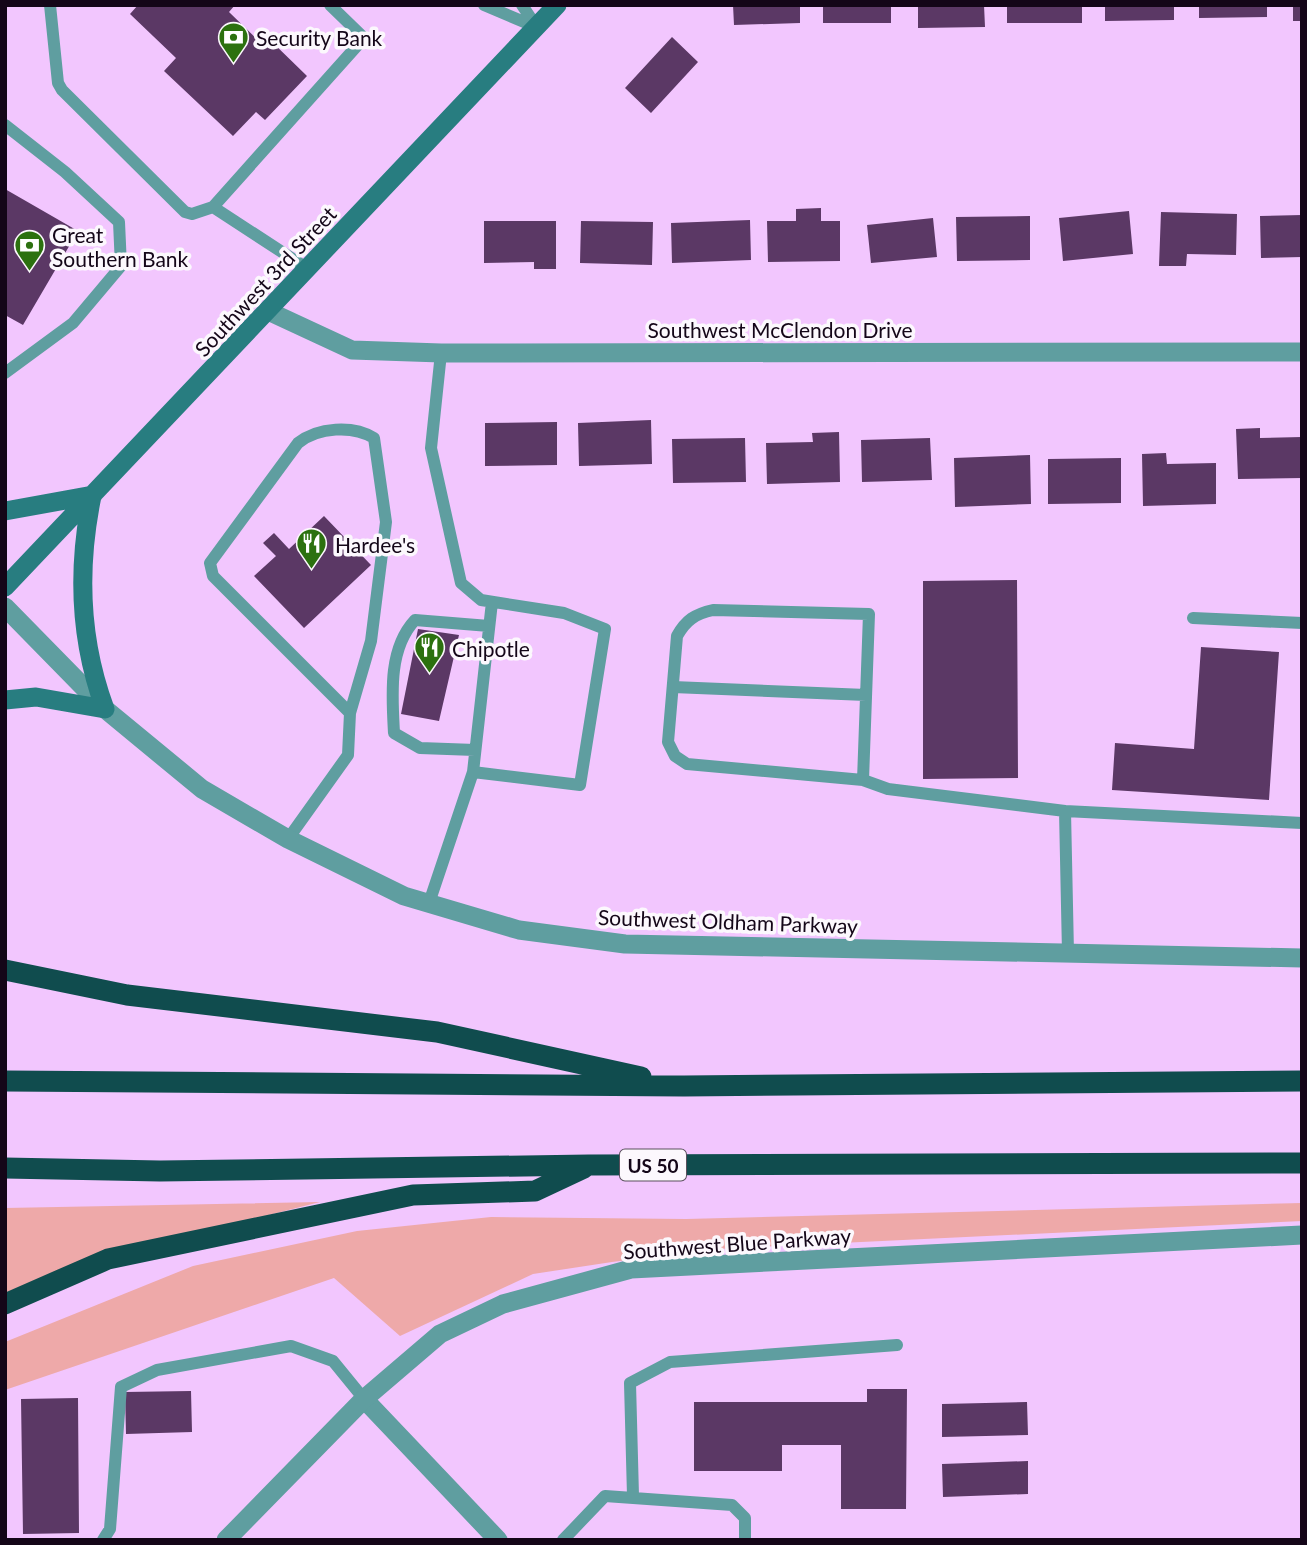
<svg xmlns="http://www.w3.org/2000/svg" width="1307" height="1545" viewBox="0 0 1307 1545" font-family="Lato,sans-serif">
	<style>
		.green { fill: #eea9a9 }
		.building { fill: #5b3865 }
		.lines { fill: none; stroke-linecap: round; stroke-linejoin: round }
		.service { stroke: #5f9ea0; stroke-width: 12 }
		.minor { stroke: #5f9ea0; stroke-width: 19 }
		.tertiary { stroke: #5f9ea0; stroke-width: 19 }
		.secondary { stroke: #287d80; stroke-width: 19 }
		.motorway { stroke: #104c4e; stroke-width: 21 }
		.labels { text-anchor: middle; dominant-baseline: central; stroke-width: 7; stroke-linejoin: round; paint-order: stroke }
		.shield { fill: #fcf8fd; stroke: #5a4f5d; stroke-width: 2 }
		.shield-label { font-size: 19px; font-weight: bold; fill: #140618 }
		.poi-label { font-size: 21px; fill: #140618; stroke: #fcf8fd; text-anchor: start }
		.street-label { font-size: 21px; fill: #140618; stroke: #fcf8fd }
	</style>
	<rect width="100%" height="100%" fill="#f2c6fe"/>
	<!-- green -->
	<path class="green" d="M 320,1202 L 178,1238 L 5,1310 L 5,1208 Z
		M 1302,1203 L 1302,1221 L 717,1249 L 612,1262 L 533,1274 L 400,1336 L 334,1278 L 5,1390 L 5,1342 L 193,1266 L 357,1231 L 491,1217 L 686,1219 Z"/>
	<!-- building -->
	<path class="building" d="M 138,5 L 235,5 L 229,12 L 262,44 L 268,38 L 307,76 L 265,120 L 256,112 L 233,136 L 164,71 L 176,58 L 130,14 Z
		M 733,5 L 800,5 L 800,23 L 734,25 Z
		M 823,5 L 891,5 L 891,23 L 823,23 Z
		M 918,5 L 984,5 L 985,27 L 918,28 Z
		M 1007,5 L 1082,5 L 1082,23 L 1007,23 Z
		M 1105,5 L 1174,5 L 1174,20 L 1105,21 Z
		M 1199,5 L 1267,5 L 1267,17 L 1199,18 Z
		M 1293,5 L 1302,5 L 1302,21 L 1293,21 Z
		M 672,37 L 698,62 L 651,113 L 625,88 Z
		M 5,189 L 78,231 L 23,325 L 5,315 Z
		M 821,208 L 821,221 L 840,221 L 840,261 L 768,262 L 767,221 L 796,221 L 796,209 Z
		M 1129,211 L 1133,254 L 1063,261 L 1059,218 Z
		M 1161,212 L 1237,214 L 1236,255 L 1187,254 L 1186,266 L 1159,266 Z
		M 1302,215 L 1302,257 L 1261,258 L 1260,216 Z
		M 1030,216 L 1030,260 L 957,261 L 956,217 Z
		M 933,218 L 937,257 L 871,263 L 867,225 Z
		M 750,220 L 751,260 L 672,263 L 671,223 Z
		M 484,221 L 556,221 L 556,269 L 534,269 L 534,262 L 484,263 Z
		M 581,221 L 653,222 L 652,265 L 580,263 Z
		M 651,420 L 652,464 L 579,466 L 578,423 Z
		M 557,422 L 557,465 L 485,466 L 485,423 Z
		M 1260,428 L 1260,438 L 1302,437 L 1302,478 L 1238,479 L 1236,429 Z
		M 839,432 L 840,482 L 767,484 L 766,443 L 813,442 L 812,433 Z
		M 745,438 L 746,482 L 673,483 L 672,439 Z
		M 930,438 L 932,480 L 862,482 L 861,440 Z
		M 1166,453 L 1167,464 L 1216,463 L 1216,504 L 1143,506 L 1142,454 Z
		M 1030,455 L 1031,504 L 955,507 L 954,458 Z
		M 1121,458 L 1121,503 L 1048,504 L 1048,459 Z
		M 324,516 L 371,565 L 304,628 L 254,576 L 276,556 L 263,543 L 274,533 L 289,549 Z
		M 1017,580 L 1018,778 L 923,779 L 923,581 Z
		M 418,629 L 459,635 L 439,721 L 401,714 Z
		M 1201,647 L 1279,652 L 1269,800 L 1112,790 L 1115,743 L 1194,749 Z
		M 867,1389 L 907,1389 L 906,1509 L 841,1509 L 841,1445 L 782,1445 L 782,1471 L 694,1471 L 694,1402 L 867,1402 Z
		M 191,1391 L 192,1432 L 126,1434 L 125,1392 Z
		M 78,1398 L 79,1533 L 23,1534 L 21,1399 Z
		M 1027,1402 L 1028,1435 L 942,1437 L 942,1404 Z
		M 1028,1461 L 1028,1494 L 943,1497 L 942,1464 Z"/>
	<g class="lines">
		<!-- service -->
		<path class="service" d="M 50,5 L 58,83 L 62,90 L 185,212 L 192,214 L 213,207
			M 484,5 L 536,27
			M 522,5 L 536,26
			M 5,125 L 65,172 L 119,222 L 121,266 L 73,323 L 5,373
			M 308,269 L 213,207 L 364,38 L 330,5
			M 1193,618 L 1302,623
			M 673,687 L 866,695
			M 475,750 L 420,748 L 394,733 C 392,695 388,649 415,620 L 489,626
			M 473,772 L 492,602
			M 863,780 L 869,614 L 713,610 C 695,614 686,620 677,636 L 668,742 L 675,756 L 687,764 L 863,780 L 888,789 L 1065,811
			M 288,839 L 348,755 L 350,713 L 213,576 L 210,563 L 298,443 C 318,427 353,425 374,438 L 386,522 L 371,641 L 350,713
			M 429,903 L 473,772 L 580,785 L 605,629 L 564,613 L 481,600 L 461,583 L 431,448 L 441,353
			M 1068,953 L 1065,811 L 1302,823
			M 633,1496 L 630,1383 L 670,1362 L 897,1345
			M 103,1540 L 110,1529 L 121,1387 L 157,1370 L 291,1346 L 333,1361 L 364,1399
			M 563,1540 L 605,1496 L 732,1505 L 745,1518 L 745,1540"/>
		<!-- minor -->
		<path class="minor" d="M 268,311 L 352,350 L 441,353 L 1302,352
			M 364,1399 L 498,1540"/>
		<!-- tertiary -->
		<path class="tertiary" d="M 5,607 L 105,709 L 202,789 L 288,839 L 404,896 L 519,930 L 625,944 L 1302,958
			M 226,1540 L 364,1399 L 440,1334 L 503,1304 L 631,1269 L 1302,1235"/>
		<!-- secondary -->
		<path class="secondary" d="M 5,511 L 93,495
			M 5,587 L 557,5
			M 5,700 L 36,697 L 105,709 C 79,639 77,569 92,496"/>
		<!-- motorway -->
		<path class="motorway" d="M 5,970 L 127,995 L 437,1032 L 641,1077
			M 5,1081 L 684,1086 L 1302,1081
			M 5,1168 L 160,1171 L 589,1165 L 1302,1163
			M 5,1304 L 108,1259 L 413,1195 L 535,1191 L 584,1168"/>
	</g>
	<!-- icons -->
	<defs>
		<symbol id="bank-pin" viewBox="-11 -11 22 30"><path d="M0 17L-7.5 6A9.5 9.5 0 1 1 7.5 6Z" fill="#2c710f" stroke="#fcf8fd"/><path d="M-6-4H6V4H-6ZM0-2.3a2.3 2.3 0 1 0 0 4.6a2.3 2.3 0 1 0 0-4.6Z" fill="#fff"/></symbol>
		<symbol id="restaurant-pin" viewBox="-11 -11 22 30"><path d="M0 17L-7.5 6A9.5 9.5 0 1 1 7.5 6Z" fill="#2c710f" stroke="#fcf8fd"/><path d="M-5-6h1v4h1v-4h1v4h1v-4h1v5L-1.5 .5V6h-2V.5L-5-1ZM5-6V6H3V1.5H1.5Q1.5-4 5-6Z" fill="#fff"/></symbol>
	</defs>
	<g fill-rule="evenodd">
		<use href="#bank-pin" x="216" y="20" width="35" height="47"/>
		<use href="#bank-pin" x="12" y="228" width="35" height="47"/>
		<use href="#restaurant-pin" x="294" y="526" width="35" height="47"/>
		<use href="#restaurant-pin" x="412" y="630" width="35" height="47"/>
	</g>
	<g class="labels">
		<!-- shield labels -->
		<rect class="shield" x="620" y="1149.5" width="66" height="31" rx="5"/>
		<g class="shield-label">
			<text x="653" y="1165">US 50</text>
		</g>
		<!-- poi labels -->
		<g class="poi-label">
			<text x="256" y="37">Security Bank</text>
			<text x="52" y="234">Great<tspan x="52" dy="24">Southern Bank</tspan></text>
			<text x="335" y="544">Hardee's</text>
			<text x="452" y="648">Chipotle</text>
		</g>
		<!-- street labels -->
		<g class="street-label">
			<text transform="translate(265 281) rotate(-47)">Southwest 3rd Street</text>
			<text x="780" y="329">Southwest McClendon Drive</text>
			<text transform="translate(728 921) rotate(2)">Southwest Oldham Parkway</text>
			<text transform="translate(737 1243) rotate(-4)">Southwest Blue Parkway</text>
		</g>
	</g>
	<!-- border -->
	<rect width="1307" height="1545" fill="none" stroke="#140618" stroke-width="14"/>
</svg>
